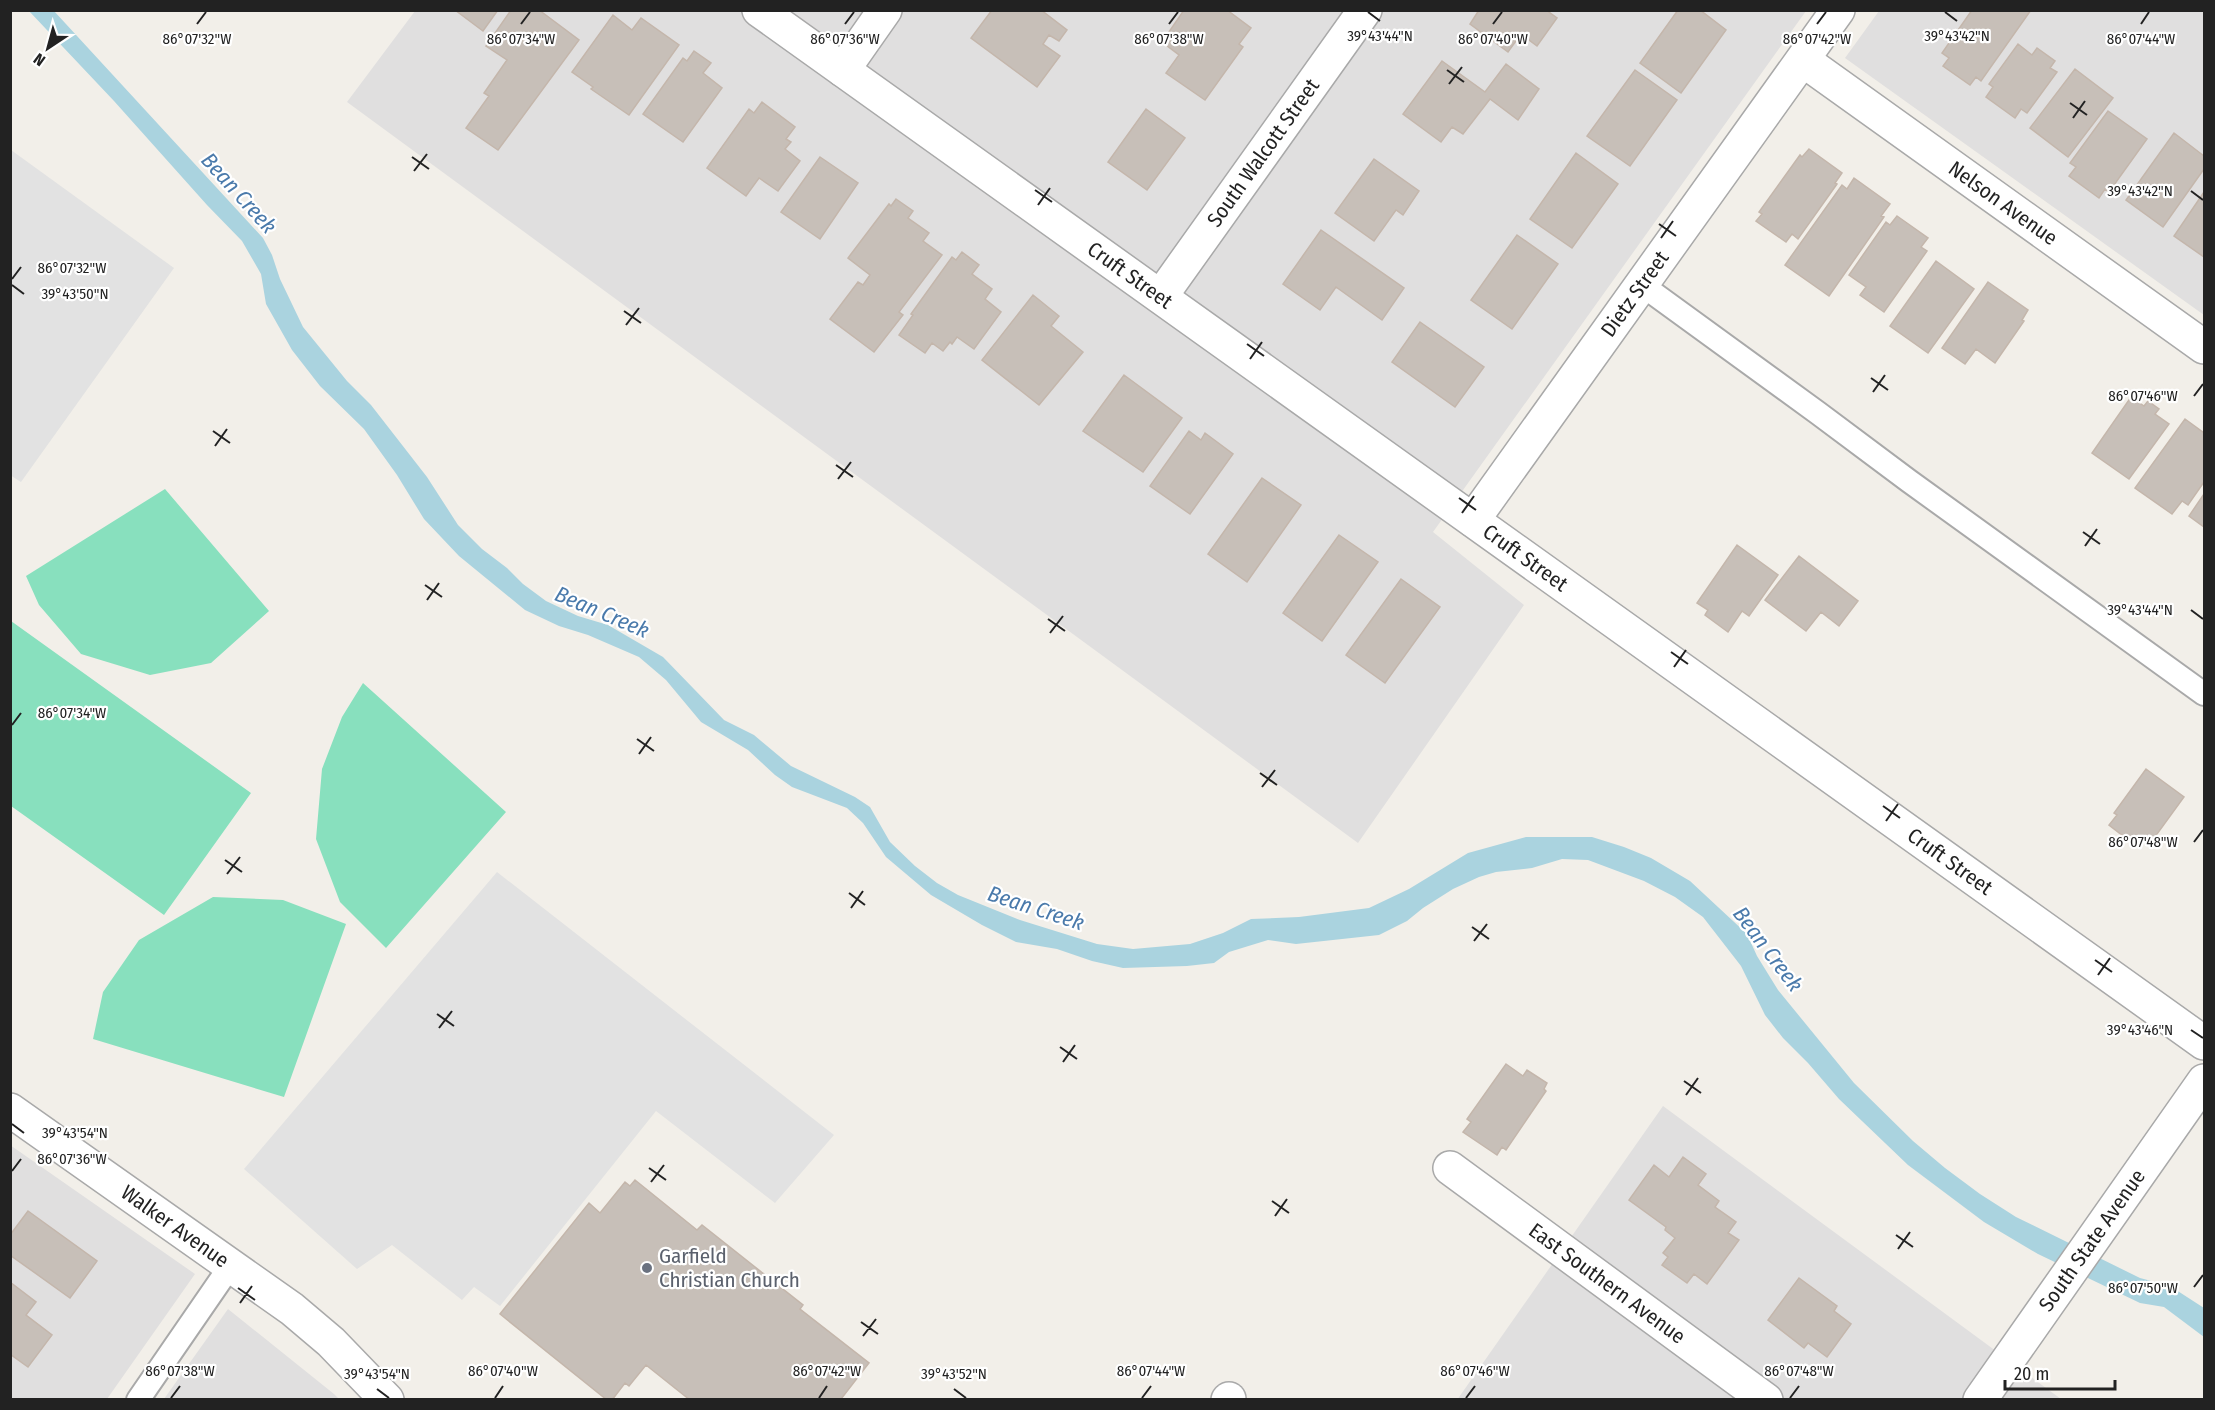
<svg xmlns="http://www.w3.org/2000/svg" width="2215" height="1410" viewBox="0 0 2215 1410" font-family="'Fira Sans Condensed',sans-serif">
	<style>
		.residential { fill: #e0dfdf }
		.pitch { fill: #88e0be }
		.parking { fill: #e2e2e2 }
		.water { fill: #aad3df }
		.building { fill: #c7bfb8; stroke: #c4b6ab; stroke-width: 1.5 }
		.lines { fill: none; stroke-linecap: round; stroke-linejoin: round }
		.service-casing { stroke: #a9a9a9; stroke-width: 26 }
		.minor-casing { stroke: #a9a9a9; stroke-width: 36 }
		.tertiary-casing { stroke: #a9a9a9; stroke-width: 36 }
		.service { stroke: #fff; stroke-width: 22 }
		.minor { stroke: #fff; stroke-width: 33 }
		.tertiary { stroke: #fff; stroke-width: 33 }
		.ticks { fill: none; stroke: #222; stroke-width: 2 }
		.worship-dot { fill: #6b7280; stroke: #fff; stroke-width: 2 }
		.labels { text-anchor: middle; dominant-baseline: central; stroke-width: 4.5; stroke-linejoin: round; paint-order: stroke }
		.street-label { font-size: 21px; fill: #222; stroke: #fff }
		.worship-label { font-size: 21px; fill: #5b616d; stroke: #fff; text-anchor: start }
		.water-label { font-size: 22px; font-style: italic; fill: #4a7aab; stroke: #fff }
		.ticks-label { font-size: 15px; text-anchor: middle; fill: #222; stroke: #fff; stroke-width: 4.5; stroke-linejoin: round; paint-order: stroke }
	</style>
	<rect width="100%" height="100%" fill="#f2efe9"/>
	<!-- residential -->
	<path class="residential" d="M 415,11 L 1806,11 L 1433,532 L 1524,605 L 1358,843 L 347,102 Z
		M 1879,11 L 2204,11 L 2204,315 L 1845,58 Z
		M 1663,1106 L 2061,1399 L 1457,1400 Z
		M 10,1145 L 195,1274 L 107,1399 L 11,1399 Z
		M 228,1309 L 334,1394 L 339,1399 L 164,1399 Z"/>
	<!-- pitch -->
	<path class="pitch" d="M 165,489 L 269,611 L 211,663 L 150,675 L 81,654 L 39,605 L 26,576 Z
		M 11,621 L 251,793 L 164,915 L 11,806 Z
		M 363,683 L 506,812 L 386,948 L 340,902 L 316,839 L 322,769 L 342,717 Z
		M 213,897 L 283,900 L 346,924 L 284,1097 L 93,1039 L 103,992 L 139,940 Z"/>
	<!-- parking -->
	<path class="parking" d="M 11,150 L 174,268 L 21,482 L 10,475 Z
		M 497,872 L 834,1135 L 775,1203 L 656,1111 L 500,1306 L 474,1287 L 462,1300 L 392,1245 L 357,1269 L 244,1169 Z"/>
	<!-- water -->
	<path class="water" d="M 29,11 L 54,11 L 263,238 L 272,255 L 280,279 L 303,327 L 347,381 L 371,405 L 427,477 L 458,525 L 482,549 L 507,568 L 523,584 L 546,601 L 578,616 L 608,625 L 663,657 L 724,720 L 754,735 L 791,766 L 855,797 L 870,807 L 890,842 L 915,866 L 937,883 L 958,895 L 1020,920 L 1097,944 L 1133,949 L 1190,944 L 1223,933 L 1251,919 L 1299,917 L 1369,908 L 1409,889 L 1468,853 L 1526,837 L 1592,837 L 1624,847 L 1651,858 L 1690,881 L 1747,934 L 1757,956 L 1778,990 L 1854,1083 L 1913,1141 L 1945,1168 L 1980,1194 L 2016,1217 L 2140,1278 L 2170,1286 L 2204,1308 L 2204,1337 L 2164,1307 L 2140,1303 L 2038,1254 L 1984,1222 L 1908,1165 L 1839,1099 L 1808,1063 L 1783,1038 L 1765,1015 L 1741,966 L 1703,917 L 1675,897 L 1644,881 L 1588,860 L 1562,859 L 1532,868 L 1496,872 L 1479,877 L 1453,889 L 1423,908 L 1407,921 L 1379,935 L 1296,944 L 1268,940 L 1229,952 L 1214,963 L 1187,966 L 1123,968 L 1092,961 L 1057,949 L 1016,942 L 982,925 L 931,895 L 886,857 L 863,823 L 847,808 L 792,787 L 775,775 L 748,750 L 701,722 L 666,680 L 639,657 L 588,635 L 559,626 L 525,610 L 459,556 L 424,519 L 397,475 L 364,429 L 320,386 L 292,350 L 266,304 L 261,274 L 242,241 L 207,205 L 114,101 Z"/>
	<!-- building -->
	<path class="building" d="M 455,10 L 498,10 L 483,31 Z
		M 511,10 L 539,10 L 579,40 L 498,150 L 466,128 L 489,96 L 484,93 L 507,60 L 486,46 Z
		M 992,10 L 1041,10 L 1067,30 L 1059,41 L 1049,35 L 1043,44 L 1060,56 L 1037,87 L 971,38 Z
		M 1184,10 L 1227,10 L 1251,28 L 1239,44 L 1243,47 L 1205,100 L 1166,73 L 1179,55 L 1162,42 Z
		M 1479,10 L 1546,10 L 1557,18 L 1537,46 L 1521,34 L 1508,52 L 1470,24 Z
		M 1678,10 L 1700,10 L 1726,30 L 1681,93 L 1640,63 Z
		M 1972,10 L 2031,10 L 1981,81 L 1976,77 L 1970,85 L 1943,66 L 1949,58 L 1942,53 Z
		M 613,15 L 632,30 L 641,18 L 679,45 L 629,115 L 591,89 L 593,87 L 572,72 Z
		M 2018,44 L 2032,55 L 2037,48 L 2055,61 L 2050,68 L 2057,72 L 2027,113 L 2021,109 L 2015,118 L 1986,97 L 1993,87 L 1989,84 Z
		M 694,51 L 711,63 L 703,73 L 722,88 L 683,142 L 643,114 L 683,58 L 687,61 Z
		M 1442,61 L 1485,92 L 1506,64 L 1539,89 L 1518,120 L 1490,99 L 1463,134 L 1452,127 L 1441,142 L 1403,114 Z
		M 2075,69 L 2113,98 L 2068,157 L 2030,128 Z
		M 1635,70 L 1677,100 L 1630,166 L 1587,136 Z
		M 762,102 L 795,127 L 786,139 L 791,142 L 785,149 L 800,161 L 778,191 L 759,178 L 746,196 L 707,168 L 749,109 L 754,113 Z
		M 1146,109 L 1185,138 L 1147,190 L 1108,162 Z
		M 2108,111 L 2147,139 L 2109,192 L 2105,189 L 2099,198 L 2069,176 L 2076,167 L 2070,163 Z
		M 2174,133 L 2204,156 L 2204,169 L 2163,227 L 2126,200 Z
		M 1809,149 L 1842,173 L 1835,183 L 1837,184 L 1798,239 L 1792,234 L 1786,242 L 1756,221 L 1762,214 L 1759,212 L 1800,155 L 1802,157 Z
		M 1576,153 L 1618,184 L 1572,248 L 1530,219 Z
		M 820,157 L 858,183 L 820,239 L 781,212 Z
		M 1374,159 L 1419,191 L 1403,215 L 1396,210 L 1374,241 L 1335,213 Z
		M 1854,178 L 1890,204 L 1881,216 L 1884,217 L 1829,296 L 1785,265 L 1842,185 L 1847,189 Z
		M 2204,192 L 2204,257 L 2174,236 Z
		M 896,199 L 913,211 L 908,218 L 929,233 L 923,241 L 942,255 L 899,312 L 903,315 L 874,352 L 830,319 L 858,282 L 863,285 L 870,275 L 848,258 L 889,204 L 891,206 Z
		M 1897,216 L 1928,238 L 1921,247 L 1927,251 L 1884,312 L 1860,295 L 1866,287 L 1849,275 L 1886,222 L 1890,225 Z
		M 1321,230 L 1404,288 L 1382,320 L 1336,287 L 1320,310 L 1283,284 Z
		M 1517,235 L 1558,264 L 1512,329 L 1471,300 Z
		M 962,252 L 979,265 L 972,274 L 992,289 L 985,299 L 1001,312 L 974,349 L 957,337 L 952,344 L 950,342 L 943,351 L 932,343 L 925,353 L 899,335 L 913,315 L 911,314 L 952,257 L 956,260 Z
		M 1936,261 L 1974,289 L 1928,353 L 1890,326 Z
		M 1988,282 L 2028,310 L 2022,320 L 2024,321 L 1995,363 L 1976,349 L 1965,364 L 1942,348 Z
		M 1033,295 L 1059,316 L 1051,326 L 1083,352 L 1039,405 L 982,360 Z
		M 1420,322 L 1484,367 L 1455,407 L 1392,362 Z
		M 1124,375 L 1182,418 L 1143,472 L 1083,431 Z
		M 2131,397 L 2144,406 L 2148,401 L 2159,409 L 2155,414 L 2169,424 L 2129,479 L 2092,453 Z
		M 2185,419 L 2204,433 L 2204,482 L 2188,505 L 2182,501 L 2172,514 L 2135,488 Z
		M 1189,431 L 1201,440 L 1205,433 L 1233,454 L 1190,514 L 1150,486 Z
		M 1262,478 L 1301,505 L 1247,582 L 1208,554 Z
		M 2204,494 L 2204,527 L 2189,516 Z
		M 1339,535 L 1378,562 L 1322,641 L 1283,613 Z
		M 1737,545 L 1778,575 L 1749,616 L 1742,611 L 1728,632 L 1705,615 L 1708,610 L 1697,603 Z
		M 1799,556 L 1858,601 L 1839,626 L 1821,612 L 1806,631 L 1765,600 Z
		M 1401,579 L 1440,607 L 1385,683 L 1346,655 Z
		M 2146,769 L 2184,797 L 2152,841 L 2145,835 L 2136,846 L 2109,825 L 2117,815 L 2114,813 Z
		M 1506,1064 L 1523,1076 L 1527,1070 L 1547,1083 L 1544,1089 L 1546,1091 L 1506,1150 L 1502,1147 L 1497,1155 L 1463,1132 L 1471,1122 L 1467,1119 Z
		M 1683,1157 L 1706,1174 L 1698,1185 L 1719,1201 L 1715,1207 L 1736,1222 L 1728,1233 L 1739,1240 L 1707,1284 L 1694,1274 L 1687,1283 L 1662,1265 L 1668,1257 L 1663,1253 L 1675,1238 L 1665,1230 L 1666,1227 L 1629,1200 L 1654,1165 L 1669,1177 Z
		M 635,1180 L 697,1230 L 702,1225 L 803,1305 L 800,1309 L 869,1363 L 841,1399 L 842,1400 L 690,1400 L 646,1365 L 629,1386 L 625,1383 L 612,1400 L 607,1400 L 500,1314 L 589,1203 L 600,1213 L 625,1182 L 630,1186 Z
		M 28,1211 L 97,1261 L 70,1298 L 10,1255 L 10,1235 Z
		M 1799,1278 L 1837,1306 L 1834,1311 L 1851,1324 L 1827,1357 L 1808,1343 L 1804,1348 L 1768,1320 Z
		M 10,1282 L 36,1302 L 26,1315 L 52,1335 L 28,1367 L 10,1354 Z"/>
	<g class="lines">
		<defs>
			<path id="service" d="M 1642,285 L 1818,413 L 1909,481 L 2204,694
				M 138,1400 L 231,1265"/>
			<g id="minor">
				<path id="s1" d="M 759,10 L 2204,1043"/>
				<path id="s2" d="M 1803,60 L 2204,347"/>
				<path d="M 843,70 L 885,10"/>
				<path id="s3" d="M 1161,296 L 1365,10"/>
				<path id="s4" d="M 1473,520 L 1838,10"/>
				<path id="s5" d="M 10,1110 L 292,1309 L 331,1342 L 387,1400"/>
				<path id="s6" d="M 1450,1168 L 1766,1400"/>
				<path d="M 1228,1400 L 1229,1399"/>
			</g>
			<g id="tertiary">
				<path id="s7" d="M 1980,1400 L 2204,1081"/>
			</g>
		</defs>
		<!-- service casing -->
		<use href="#service" class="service-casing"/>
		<!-- minor casing -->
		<use href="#minor" class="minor-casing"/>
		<!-- tertiary casing -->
		<use href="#tertiary" class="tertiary-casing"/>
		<!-- service -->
		<use href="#service" class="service"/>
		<!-- minor -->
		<use href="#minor" class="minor"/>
		<!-- tertiary -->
		<use href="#tertiary" class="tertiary"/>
	</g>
	<!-- ticks -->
	<path class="ticks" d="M 1368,12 L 1380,21M 1945,12 L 1957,21M 197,24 L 206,12M 521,24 L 530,12M 845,24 L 854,12M 1169,24 L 1178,12M 1493,24 L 1502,12M 1817,24 L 1826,12M 2141,24 L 2149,12M 1447,70 L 1464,82M 1449,84 L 1462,67M 2070,103 L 2087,115M 2073,118 L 2085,101M 412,157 L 429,169M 414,171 L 427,154M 1035,190 L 1052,202M 2191,191 L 2203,200M 1038,205 L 1050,188M 1659,224 L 1676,236M 1661,238 L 1673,221M 12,279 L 21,267M 12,285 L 24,294M 624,311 L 641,323M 626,325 L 639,308M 1247,344 L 1264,356M 1250,359 L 1262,342M 1871,378 L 1888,390M 1873,392 L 1885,375M 2194,396 L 2203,384M 213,431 L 230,443M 215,446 L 227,429M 836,465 L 853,477M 838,479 L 851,462M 1459,498 L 1476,510M 1462,513 L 1474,496M 2083,532 L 2100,544M 2085,546 L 2097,529M 425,585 L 442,597M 427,600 L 439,583M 2191,610 L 2203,619M 1048,619 L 1065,631M 1050,633 L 1063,616M 1671,652 L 1688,664M 1674,667 L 1686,650M 12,725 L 21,713M 637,739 L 654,751M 639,754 L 651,737M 1260,773 L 1277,785M 1262,787 L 1275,770M 1883,806 L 1900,818M 1886,821 L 1898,804M 2194,842 L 2203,830M 225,860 L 242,872M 227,874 L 240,857M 849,893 L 865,905M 851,908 L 863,891M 1472,927 L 1489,939M 1474,941 L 1487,924M 2095,960 L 2112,972M 2098,975 L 2110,958M 437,1014 L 454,1026M 439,1028 L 452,1011M 2191,1030 L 2203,1038M 1060,1047 L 1077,1059M 1063,1062 L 1075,1045M 1684,1081 L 1701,1093M 1686,1095 L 1698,1078M 12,1124 L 24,1133M 649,1168 L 666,1180M 12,1171 L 21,1159M 651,1182 L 664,1165M 1272,1201 L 1289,1213M 1275,1216 L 1287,1199M 1896,1235 L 1913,1247M 1898,1249 L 1910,1232M 2194,1287 L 2203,1275M 238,1288 L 255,1300M 240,1303 L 252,1286M 861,1322 L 878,1334M 863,1336 L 876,1319M 377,1389 L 389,1398M 954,1389 L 966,1398M 171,1398 L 180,1386M 495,1398 L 503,1386M 819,1398 L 827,1386M 1142,1398 L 1151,1386M 1466,1398 L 1475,1386M 1790,1398 L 1799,1386"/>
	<!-- markers -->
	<circle class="worship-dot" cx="647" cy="1268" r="6"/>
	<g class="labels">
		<!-- street labels -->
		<g class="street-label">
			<text stroke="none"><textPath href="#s3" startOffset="176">South Walcott Street</textPath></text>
			<text stroke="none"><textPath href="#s2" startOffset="246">Nelson Avenue</textPath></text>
			<text stroke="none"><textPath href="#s1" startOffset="456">Cruft Street</textPath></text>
			<text stroke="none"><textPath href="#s4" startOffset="278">Dietz Street</textPath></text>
			<text stroke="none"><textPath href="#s1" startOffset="942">Cruft Street</textPath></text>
			<text stroke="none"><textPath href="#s1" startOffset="1464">Cruft Street</textPath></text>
			<text stroke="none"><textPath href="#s5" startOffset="202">Walker Avenue</textPath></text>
			<text stroke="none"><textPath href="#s7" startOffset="195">South State Avenue</textPath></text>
			<text stroke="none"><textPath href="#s6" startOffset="195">East Southern Avenue</textPath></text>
		</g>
		<!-- worship labels -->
		<g class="worship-label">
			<text x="659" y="1256">Garfield<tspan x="659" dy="24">Christian Church</tspan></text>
		</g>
		<!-- water labels -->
		<g class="water-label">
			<text transform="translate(239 193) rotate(48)">Bean Creek</text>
			<text transform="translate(602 612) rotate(23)">Bean Creek</text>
			<text transform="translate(1036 908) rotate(18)">Bean Creek</text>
			<text transform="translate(1768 949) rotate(53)">Bean Creek</text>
		</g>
	</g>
	<g class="ticks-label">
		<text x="1380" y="41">39°43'44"N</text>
		<text x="1957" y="41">39°43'42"N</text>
		<text x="197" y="44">86°07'32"W</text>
		<text x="521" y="44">86°07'34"W</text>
		<text x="845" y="44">86°07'36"W</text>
		<text x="1169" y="44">86°07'38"W</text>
		<text x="1493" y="44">86°07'40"W</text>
		<text x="1817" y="44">86°07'42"W</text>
		<text x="2141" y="44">86°07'44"W</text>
		<text x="2140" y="196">39°43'42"N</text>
		<text x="72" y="273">86°07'32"W</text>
		<text x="75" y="299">39°43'50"N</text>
		<text x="2143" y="401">86°07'46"W</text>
		<text x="2140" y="615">39°43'44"N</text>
		<text x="72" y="718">86°07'34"W</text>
		<text x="2143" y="847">86°07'48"W</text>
		<text x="2140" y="1035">39°43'46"N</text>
		<text x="75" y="1138">39°43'54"N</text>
		<text x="72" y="1164">86°07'36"W</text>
		<text x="2143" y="1293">86°07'50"W</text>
		<text x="180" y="1376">86°07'38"W</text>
		<text x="503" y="1376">86°07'40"W</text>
		<text x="827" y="1376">86°07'42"W</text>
		<text x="1151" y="1376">86°07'44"W</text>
		<text x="1475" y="1376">86°07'46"W</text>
		<text x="1799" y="1376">86°07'48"W</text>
		<text x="377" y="1379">39°43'54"N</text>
		<text x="954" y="1379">39°43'52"N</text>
	</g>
	<!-- border -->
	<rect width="2215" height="1410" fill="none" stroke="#222222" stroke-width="24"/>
	<!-- north arrow -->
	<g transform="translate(48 48) rotate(216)" stroke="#ffffff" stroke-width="4.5" paint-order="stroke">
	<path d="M0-4.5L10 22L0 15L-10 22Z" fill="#222222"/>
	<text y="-9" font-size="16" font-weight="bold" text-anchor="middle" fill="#222222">N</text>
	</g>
	<!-- scale -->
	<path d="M2005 1380v9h110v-9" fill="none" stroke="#222222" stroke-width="3"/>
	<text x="2014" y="1380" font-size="18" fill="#222222" stroke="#ffffff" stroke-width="4.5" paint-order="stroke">20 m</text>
</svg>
